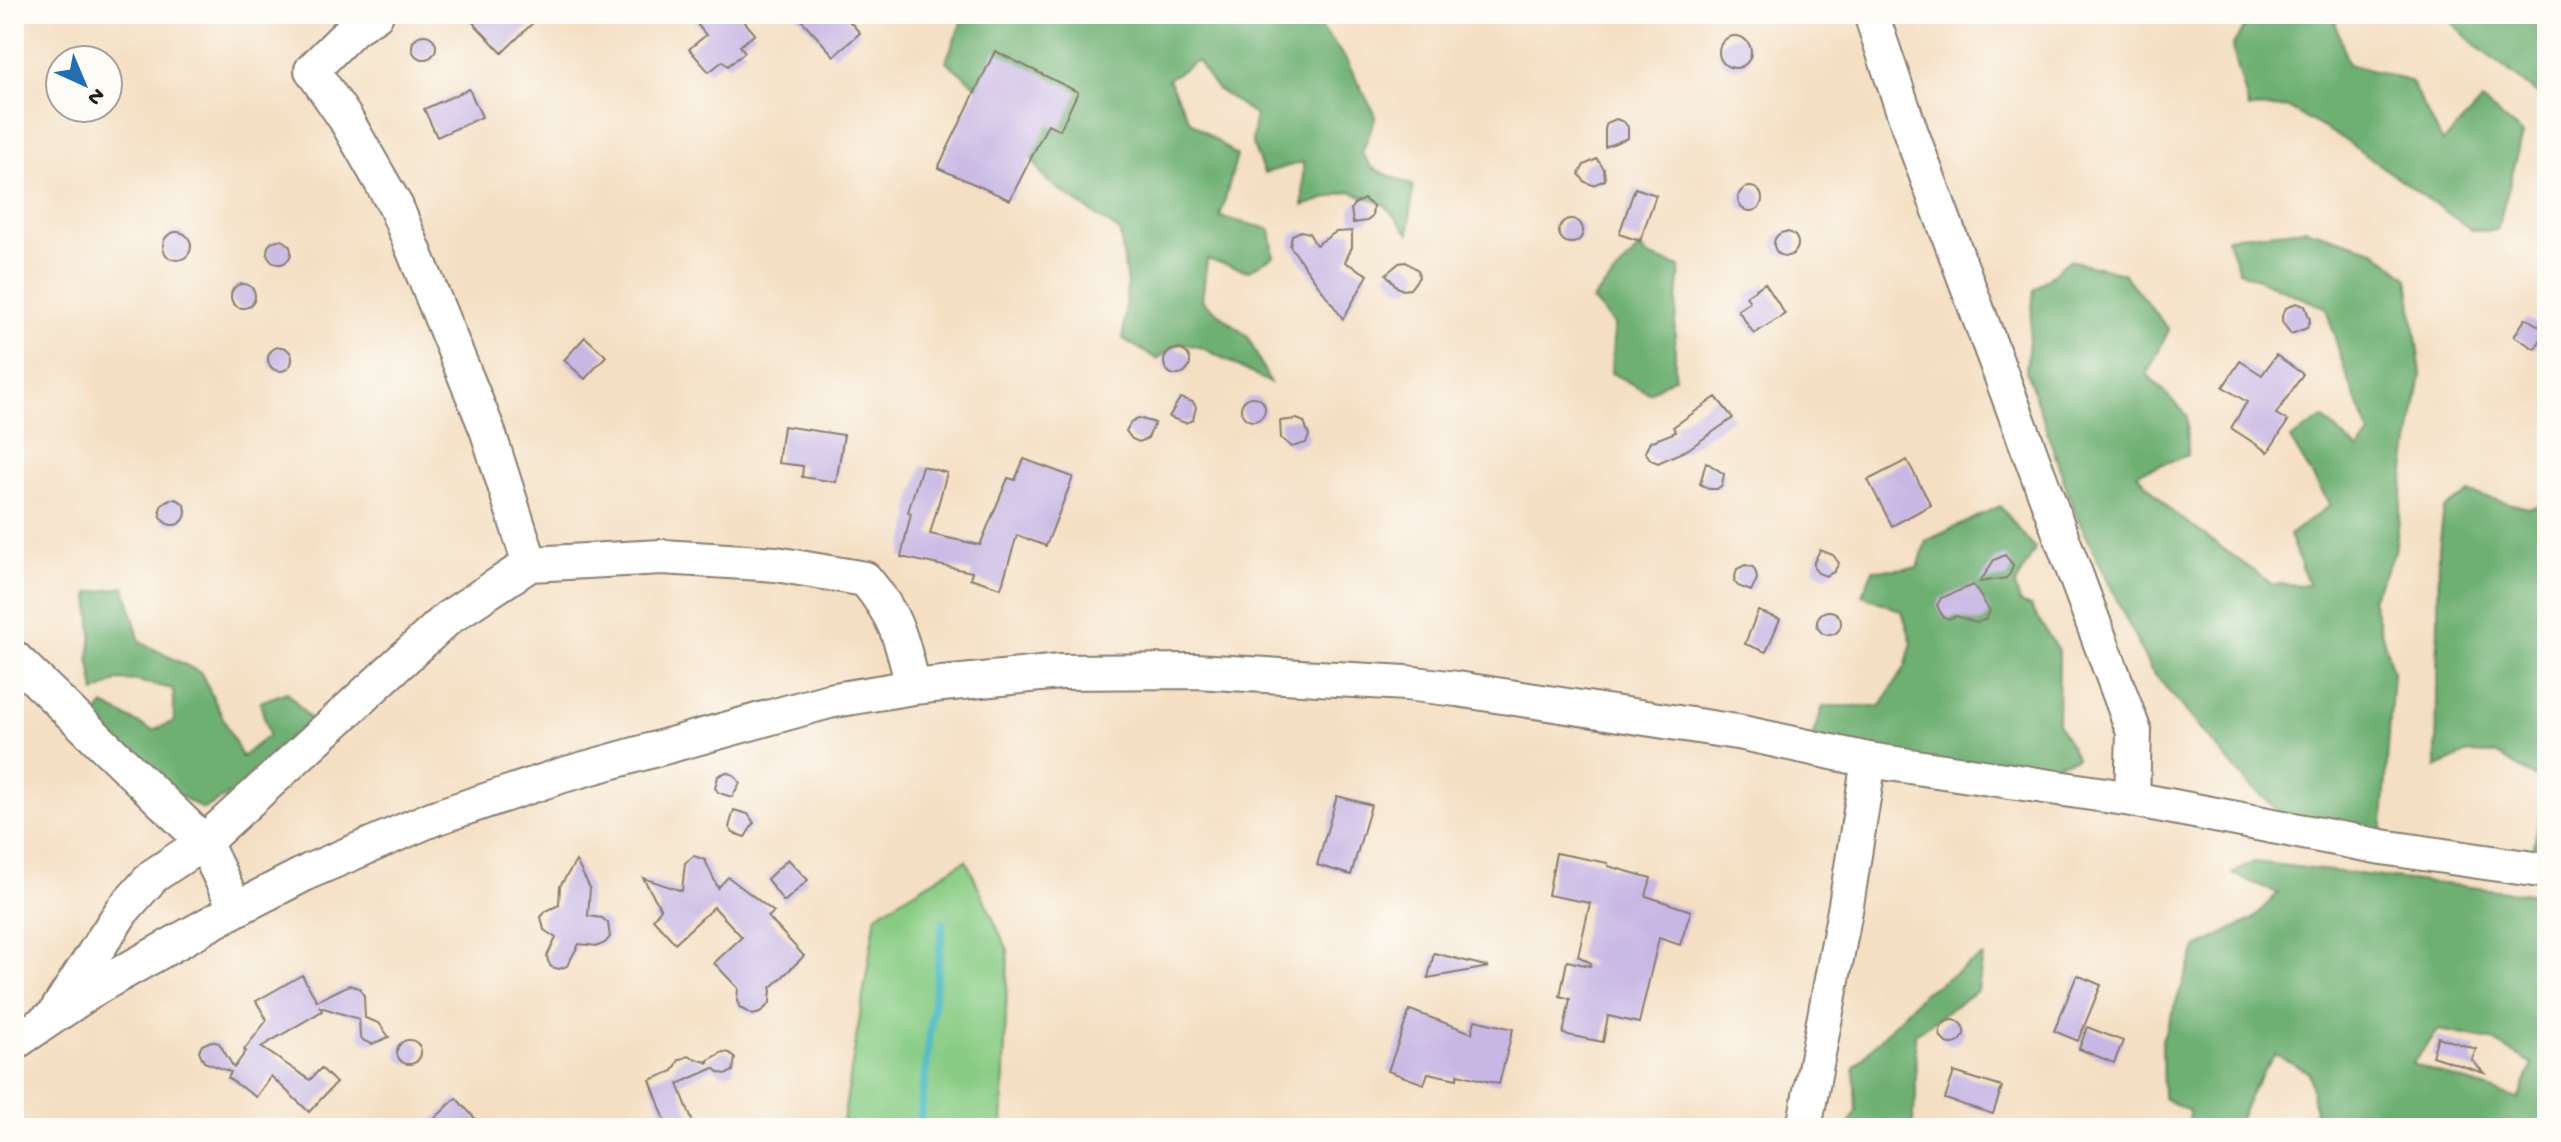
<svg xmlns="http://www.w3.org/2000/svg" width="2561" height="1142" viewBox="0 0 2561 1142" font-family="'Gochi Hand',sans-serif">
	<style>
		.green { fill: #88cc84; stroke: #527450; stroke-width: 2 }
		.forest { fill: #6eb072; stroke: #456647; stroke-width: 2; fill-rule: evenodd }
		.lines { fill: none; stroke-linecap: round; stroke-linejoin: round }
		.stream { stroke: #4dbbc5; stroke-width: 8 }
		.building { fill: #c8b7e4 }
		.minor-casing { stroke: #887e6f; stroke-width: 38 }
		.minor { stroke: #fff; stroke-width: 34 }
	</style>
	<rect width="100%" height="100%" fill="#fdfcf7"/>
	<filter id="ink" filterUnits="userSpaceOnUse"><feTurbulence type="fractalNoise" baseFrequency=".0125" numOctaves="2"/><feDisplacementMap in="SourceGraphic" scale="16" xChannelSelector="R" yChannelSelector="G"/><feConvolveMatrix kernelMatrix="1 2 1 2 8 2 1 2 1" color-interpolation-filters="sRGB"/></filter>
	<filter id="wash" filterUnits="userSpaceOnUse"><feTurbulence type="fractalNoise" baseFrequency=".006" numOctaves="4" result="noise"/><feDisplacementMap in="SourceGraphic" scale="32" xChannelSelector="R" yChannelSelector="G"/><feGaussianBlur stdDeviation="1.8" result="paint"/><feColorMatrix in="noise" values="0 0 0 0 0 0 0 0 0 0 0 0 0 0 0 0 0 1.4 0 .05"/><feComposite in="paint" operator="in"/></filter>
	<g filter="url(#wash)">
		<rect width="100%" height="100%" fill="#f4dfc2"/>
		<!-- green -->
		<path class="green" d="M 966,860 L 1008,951 L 1002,1128 L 842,1128 L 876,915 Z"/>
		<!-- forest -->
		<path class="forest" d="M 954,14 L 1403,14 L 1404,22 L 1337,16 L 1318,24 L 1345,58 L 1376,116 L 1362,153 L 1372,168 L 1413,186 L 1409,234 L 1385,205 L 1350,191 L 1303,206 L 1303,162 L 1264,173 L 1252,144 L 1255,115 L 1217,89 L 1197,61 L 1168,79 L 1190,121 L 1237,156 L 1220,217 L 1270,229 L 1274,256 L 1248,271 L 1207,259 L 1202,300 L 1248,337 L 1270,383 L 1203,348 L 1180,343 L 1157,359 L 1123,339 L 1127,285 L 1120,232 L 1047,181 L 991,99 L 946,61 L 963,18 Z
			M 2253,14 L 2333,14 L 2348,64 L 2410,81 L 2443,142 L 2482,101 L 2523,134 L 2497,230 L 2473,231 L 2340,137 L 2286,107 L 2249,108 L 2232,47 Z
			M 2446,14 L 2547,14 L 2545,101 C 2515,73 2468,46 2446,14 Z
			M 2306,229 L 2374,250 L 2408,278 L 2421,374 L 2407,456 L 2395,551 L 2372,599 L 2393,672 L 2382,838 L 2281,813 L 2247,783 L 2150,669 L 2074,510 L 2026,370 L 2034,290 L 2069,260 L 2123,273 L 2169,330 L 2147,374 L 2187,415 L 2188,455 L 2137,473 L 2170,510 L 2272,584 L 2309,585 L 2289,535 L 2330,505 L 2290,439 L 2323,418 L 2358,450 L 2370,435 L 2345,371 L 2326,308 L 2239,271 L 2227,237 Z
			M 1640,247 L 1648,256 L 1680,267 L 1675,323 L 1675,377 L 1649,393 L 1611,373 L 1614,325 L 1592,300 Z
			M 2469,493 L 2528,508 L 2547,504 L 2547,784 L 2495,754 L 2468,753 L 2436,768 L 2439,548 L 2444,508 Z
			M 2000,506 L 2035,549 L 2015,585 L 2020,603 L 2031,607 L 2059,652 L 2058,723 L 2077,758 L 2017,774 L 1810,744 L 1823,706 L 1881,706 L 1905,667 L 1912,643 L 1902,611 L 1862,595 L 1873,570 L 1918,568 L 1926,541 Z
			M 125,587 L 140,642 L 201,673 L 242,757 L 269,735 L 260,702 L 287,692 L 311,720 L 251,783 L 203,809 L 160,784 L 92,721 L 104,705 L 153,731 L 174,721 L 173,689 L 137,681 L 118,680 L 95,693 L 89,657 L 92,636 L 89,593 Z
			M 2547,785 L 2547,858 L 2531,857 Z
			M 2254,862 L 2547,896 L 2547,1128 L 2311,1128 L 2315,1112 L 2309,1072 L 2275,1054 L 2252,1090 L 2236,1128 L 2188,1128 L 2189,1111 L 2163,1098 L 2162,1040 L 2196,948 L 2253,919 L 2278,893 L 2232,874 ZM 2439,1030 L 2491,1040 L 2533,1064 L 2518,1099 L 2412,1064 Z
			M 1983,956 L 1978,990 L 1915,1034 L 1916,1097 L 1912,1128 L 1847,1128 L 1856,1111 L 1854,1067 L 1922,994 Z"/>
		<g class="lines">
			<!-- stream -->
			<path class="stream" d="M 919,1128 L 943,923"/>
		</g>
		<g id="blocks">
			<!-- building -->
			<path class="building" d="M 465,14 L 542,14 L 502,53 Z
				M 689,14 L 738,14 L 755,34 L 740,46 L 745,52 L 728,66 L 723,61 L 709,72 L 689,49 L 706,35 Z
				M 796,14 L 843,14 L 860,33 L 834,56 Z
				M412 47a12 12 0 1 1 24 0a12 12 0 1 1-24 0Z
				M1719 52a16 16 0 1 1 32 0a16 16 0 1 1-32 0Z
				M 995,51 L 1078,92 L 1060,130 L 1048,124 L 1010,200 L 938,168 Z
				M 469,89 L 482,117 L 437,137 L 424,109 Z
				M 1616,119 L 1624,122 L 1628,127 L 1628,138 L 1605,147 L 1605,129 L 1607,123 Z
				M 1597,159 L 1604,169 L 1605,180 L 1593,185 L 1585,182 L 1579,174 L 1584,165 Z
				M1738 199a12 12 0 1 1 24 0a12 12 0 1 1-24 0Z
				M 1635,188 L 1656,195 L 1640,241 L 1619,234 Z
				M 1364,199 L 1373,206 L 1372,217 L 1367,221 L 1353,223 L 1351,209 L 1354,204 Z
				M1559 231a12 12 0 1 1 24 0a12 12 0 1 1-24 0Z
				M 1301,231 L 1309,233 L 1316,245 L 1336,232 L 1352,231 L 1352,247 L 1345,262 L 1368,275 L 1343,319 L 1290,246 L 1292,235 Z
				M163 246a14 14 0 1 1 28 0a14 14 0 1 1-28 0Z
				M1774 244a12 12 0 1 1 24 0a12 12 0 1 1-24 0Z
				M267 252a12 12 0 1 1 24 0a12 12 0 1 1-24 0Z
				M 1406,262 L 1418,270 L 1419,277 L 1410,289 L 1403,290 L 1397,287 L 1386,274 L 1399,263 Z
				M 1765,283 L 1785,314 L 1754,334 L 1738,310 L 1750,302 L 1746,296 Z
				M231 296a12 12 0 1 1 24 0a12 12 0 1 1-24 0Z
				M 2296,303 L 2305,306 L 2310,320 L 2307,328 L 2291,334 L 2282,322 L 2282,316 L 2286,308 Z
				M 2526,318 L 2546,331 L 2535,349 L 2514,336 Z
				M 585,337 L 606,356 L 585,379 L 564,360 Z
				M268 359a12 12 0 1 1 24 0a12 12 0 1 1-24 0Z
				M1164 362a13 13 0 1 1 26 0a13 13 0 1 1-26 0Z
				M 2276,355 L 2303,374 L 2276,414 L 2288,421 L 2268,452 L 2231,428 L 2247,402 L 2223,387 L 2240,361 L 2262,375 Z
				M 1716,397 L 1733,418 L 1687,450 L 1658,463 L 1651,460 L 1645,452 L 1650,442 L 1676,432 L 1673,427 Z
				M1241 409a12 12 0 1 1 24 0a12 12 0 1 1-24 0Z
				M 1180,398 L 1193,402 L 1196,407 L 1193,420 L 1185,423 L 1169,417 Z
				M 1138,418 L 1155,423 L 1148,438 L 1139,442 L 1132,439 L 1126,431 L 1131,422 Z
				M 1297,419 L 1304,422 L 1309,436 L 1306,443 L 1292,447 L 1281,438 L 1280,421 Z
				M 783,426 L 844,435 L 836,482 L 802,477 L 803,466 L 778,463 Z
				M 1024,459 L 1073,477 L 1046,546 L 1017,535 L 1001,588 L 970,578 L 972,572 L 901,557 L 911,513 L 908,512 L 922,466 L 947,473 L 930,534 L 980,545 L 1008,478 L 1015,480 Z
				M 1907,460 L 1931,505 L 1892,526 L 1868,480 Z
				M 1706,462 L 1724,474 L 1722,485 L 1717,489 L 1710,489 L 1700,484 Z
				M160 512a13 13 0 1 1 26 0a13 13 0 1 1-26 0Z
				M 1820,550 L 1833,555 L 1839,563 L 1834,572 L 1826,576 L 1818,573 L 1814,568 L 1814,562 Z
				M 2005,555 L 2013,565 L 2010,574 L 2006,578 L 1980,582 L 1994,560 Z
				M 1745,565 L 1753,567 L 1756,573 L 1757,579 L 1751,591 L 1738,586 L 1734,581 L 1737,569 Z
				M 1973,585 L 1990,611 L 1986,619 L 1977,623 L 1956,616 L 1949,619 L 1942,616 L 1937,605 L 1941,598 Z
				M 1758,611 L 1780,619 L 1766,652 L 1745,644 Z
				M1817 623a12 12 0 1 1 24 0a12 12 0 1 1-24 0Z
				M 726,772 L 734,775 L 740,783 L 732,797 L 719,793 L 715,788 L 718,776 Z
				M 1337,796 L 1371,805 L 1351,875 L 1317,865 Z
				M 734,810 L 748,814 L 754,823 L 745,837 L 733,833 L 729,827 Z
				M 1556,853 L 1608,863 L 1608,866 L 1651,878 L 1646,896 L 1691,911 L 1680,945 L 1659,938 L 1639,1023 L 1608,1016 L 1603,1042 L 1563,1034 L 1570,999 L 1560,996 L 1567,961 L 1590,966 L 1591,963 L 1578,956 L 1590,903 L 1548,895 Z
				M 694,856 L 705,860 L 718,888 L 728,877 L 774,912 L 768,917 L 804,956 L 771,988 L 770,1003 L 760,1013 L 753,1015 L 740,1008 L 737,1001 L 738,988 L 714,963 L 742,937 L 714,907 L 675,943 L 653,919 L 661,909 L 643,878 L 682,891 L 685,863 Z
				M 788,859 L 808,880 L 784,902 L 767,879 Z
				M 576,861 L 590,888 L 588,916 L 602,918 L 608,923 L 610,937 L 605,943 L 598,946 L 579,944 L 567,966 L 559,969 L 551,967 L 548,961 L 547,956 L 556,938 L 544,930 L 541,917 L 546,911 L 559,905 L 560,886 Z
				M 1434,953 L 1489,967 L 1428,978 Z
				M 302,975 L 317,1001 L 349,985 L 359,988 L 364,996 L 365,1018 L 379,1023 L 389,1037 L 372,1044 L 364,1041 L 360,1036 L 359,1019 L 320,1007 L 322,1011 L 261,1047 L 310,1080 L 321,1068 L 336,1083 L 309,1112 L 271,1076 L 256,1097 L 228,1078 L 231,1072 L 204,1062 L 199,1051 L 202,1045 L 211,1041 L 219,1043 L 234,1068 L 246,1051 L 244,1050 L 267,1020 L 256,1001 Z
				M 2077,975 L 2101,985 L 2078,1041 L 2054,1031 Z
				M 1410,1010 L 1472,1033 L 1475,1020 L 1513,1029 L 1499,1084 L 1458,1074 L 1457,1079 L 1428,1073 L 1424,1084 L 1388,1071 Z
				M1940 1032a12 12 0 1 1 24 0a12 12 0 1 1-24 0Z
				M 2087,1027 L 2123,1041 L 2114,1063 L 2079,1049 Z
				M 2438,1037 L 2476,1049 L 2472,1060 L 2484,1073 L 2432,1056 Z
				M397 1052a12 12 0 1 1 24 0a12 12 0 1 1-24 0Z
				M 723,1052 L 730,1053 L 735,1058 L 733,1071 L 727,1074 L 720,1073 L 714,1068 L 678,1084 L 695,1128 L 668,1128 L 650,1080 L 673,1071 L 679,1060 L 688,1056 L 709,1063 L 707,1061 Z
				M 1954,1072 L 2002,1087 L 1993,1114 L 1945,1099 Z
				M 456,1098 L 484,1128 L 425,1128 Z"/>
		</g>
	</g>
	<g filter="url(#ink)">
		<use href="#blocks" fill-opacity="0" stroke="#887e6f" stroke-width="2"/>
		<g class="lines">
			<defs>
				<path id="minor" d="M 376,14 L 354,28 L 312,70 L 345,118 L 396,207 L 487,429 L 530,564
					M 1871,14 L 1911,133 L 2134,732 L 2132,799
					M 14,658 L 204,842 L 236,909
					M 58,1009 L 122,911 L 153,876 L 204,842 L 448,618 L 530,564 L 662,557 L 776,564 L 865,579 C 897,617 902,640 913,687
					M 14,1043 L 97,987 L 236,909 L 310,871 L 434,818 L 563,775 L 829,701 L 913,687 L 1060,672 L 1195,671 L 1406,683 L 1457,689 L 1743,733 L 1869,760 L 2132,799 L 2382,847 L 2547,871
					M 1804,1128 L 1846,905 L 1869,760"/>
			</defs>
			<!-- minor casing -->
			<use href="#minor" class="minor-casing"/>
			<!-- minor -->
			<use href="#minor" class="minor"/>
		</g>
	</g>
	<!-- margin -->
	<rect width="2561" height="1142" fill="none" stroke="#fdfcf7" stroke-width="48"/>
	<!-- north arrow -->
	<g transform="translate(84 84) rotate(136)"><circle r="38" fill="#fdfcf7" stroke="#a3a29f" stroke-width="2"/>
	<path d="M0-6L14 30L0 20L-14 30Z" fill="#1f6fb2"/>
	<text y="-12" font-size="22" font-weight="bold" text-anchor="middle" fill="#1c1c1c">N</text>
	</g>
</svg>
